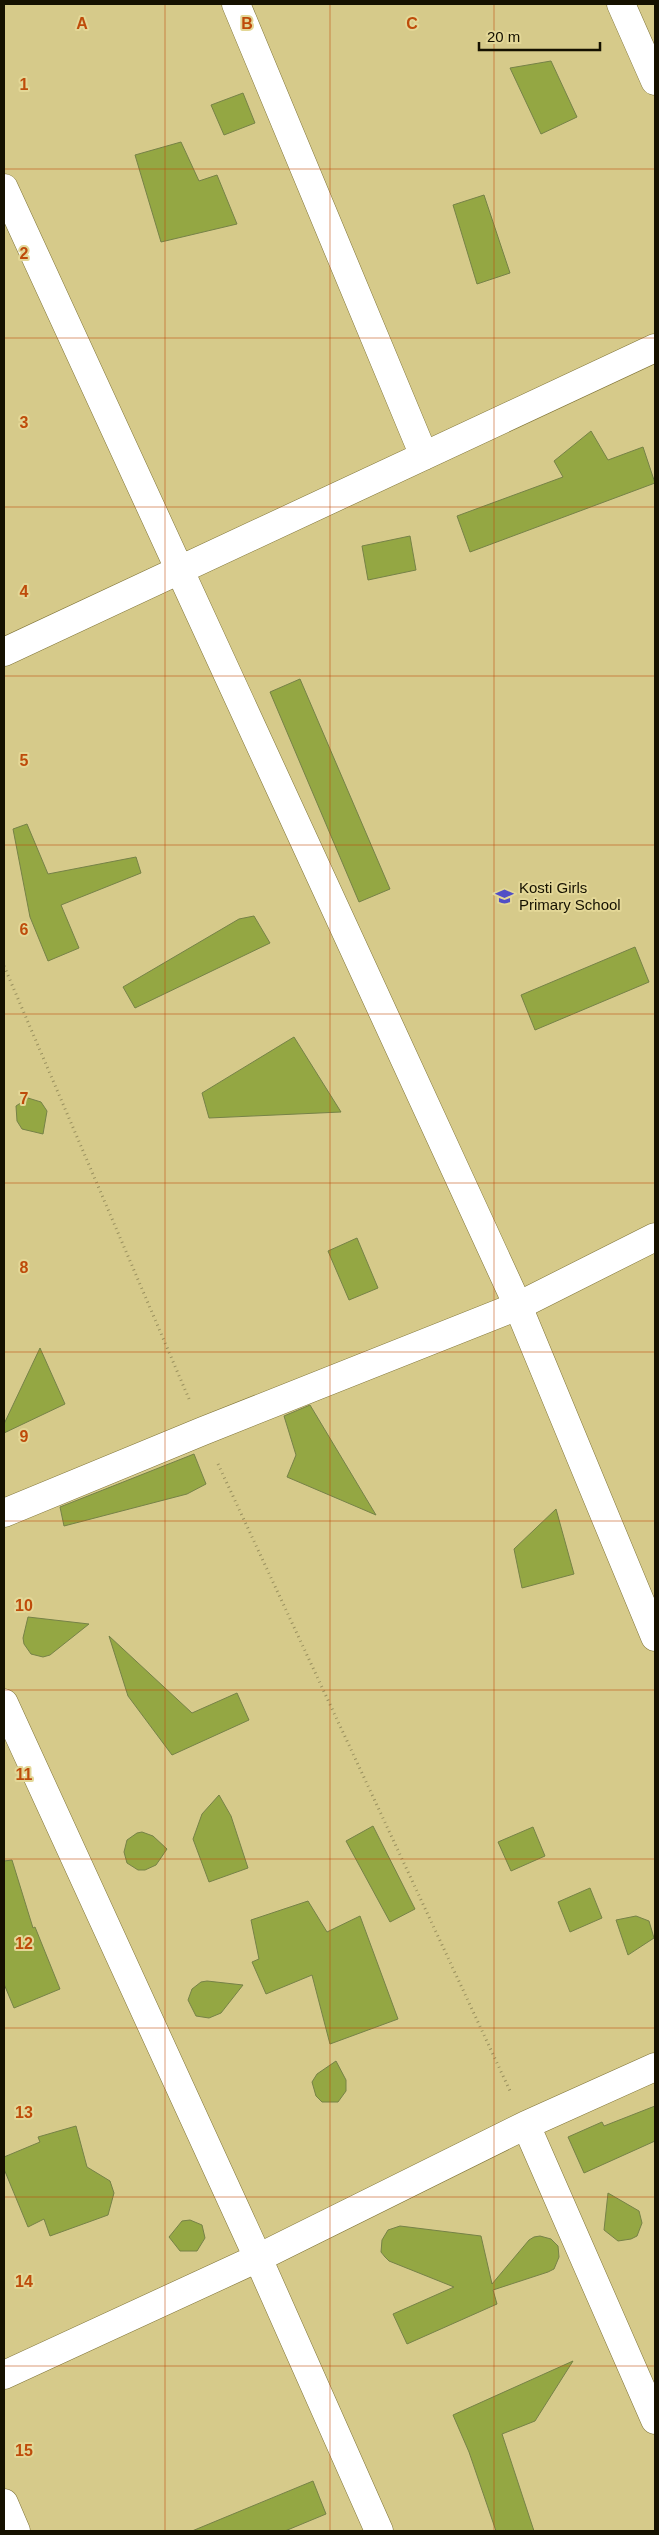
<svg xmlns="http://www.w3.org/2000/svg" width="659" height="2535" viewBox="0 0 659 2535" font-family="Helvetica,sans-serif">
	<style>
		.building { fill: #94a743; stroke: #768247 }
		.lines { fill: none; stroke-linecap: round; stroke-linejoin: round }
		.minor-casing { stroke: #7f7336; stroke-width: 29 }
		.primary-casing { stroke: #7f7336; stroke-width: 29 }
		.path { stroke: #9a915f; stroke-width: 3; stroke-dasharray: 1 4; stroke-linecap: butt }
		.minor { stroke: #fff; stroke-width: 28 }
		.primary { stroke: #fff; stroke-width: 28 }
		.grid { fill: none; stroke: #be4b0a; stroke-width: 1; stroke-opacity: 0.55 }
		.labels { text-anchor: middle; dominant-baseline: central; stroke-width: 4; stroke-linejoin: round; paint-order: stroke }
		.poi-label { font-size: 15px; fill: #151100; stroke: #e3d797; text-anchor: start }
		.grid-label { font-size: 16px; text-anchor: middle; font-weight: bold; fill: #be4b0a; stroke: #e3d797; stroke-width: 4; stroke-linejoin: round; paint-order: stroke }
	</style>
	<rect width="100%" height="100%" fill="#d6ca8a"/>
	<!-- building -->
	<path class="building" d="M 551,61 L 577,117 L 541,134 L 510,68 Z
		M 243,93 L 255,123 L 224,135 L 211,105 Z
		M 181,142 L 199,181 L 217,175 L 237,224 L 161,242 L 135,155 Z
		M 484,195 L 510,273 L 477,284 L 453,205 Z
		M 591,431 L 608,460 L 643,447 L 655,483 L 470,552 L 457,516 L 563,477 L 554,461 Z
		M 410,536 L 416,570 L 368,580 L 362,546 Z
		M 300,679 L 390,889 L 359,902 L 270,692 Z
		M 27,824 L 48,874 L 136,857 L 141,873 L 61,905 L 79,948 L 48,961 L 30,917 L 13,829 Z
		M 254,916 L 270,943 L 135,1008 L 123,987 L 239,919 Z
		M 635,947 L 649,982 L 535,1030 L 521,995 Z
		M 294,1037 L 341,1112 L 209,1118 L 202,1093 Z
		M 28,1098 L 41,1102 L 47,1111 L 43,1134 L 22,1129 L 17,1121 L 16,1106 Z
		M 357,1238 L 378,1288 L 349,1300 L 328,1251 Z
		M 40,1348 L 65,1404 L 4,1433 L 4,1424 Z
		M 310,1405 L 376,1515 L 287,1477 L 296,1455 L 284,1416 Z
		M 194,1454 L 206,1484 L 187,1494 L 64,1526 L 60,1507 Z
		M 556,1509 L 574,1574 L 522,1588 L 514,1549 Z
		M 28,1617 L 89,1624 L 50,1655 L 43,1657 L 31,1654 L 24,1644 L 23,1638 Z
		M 109,1636 L 192,1713 L 237,1693 L 249,1720 L 172,1755 L 128,1696 Z
		M 219,1795 L 231,1816 L 248,1868 L 209,1882 L 193,1839 L 202,1814 Z
		M 373,1826 L 415,1909 L 390,1922 L 346,1841 Z
		M 533,1827 L 545,1856 L 511,1871 L 498,1842 Z
		M 142,1832 L 153,1836 L 167,1849 L 156,1865 L 145,1870 L 138,1870 L 127,1863 L 124,1852 L 127,1840 L 137,1833 Z
		M 12,1860 L 33,1928 L 35,1927 L 60,1989 L 14,2008 L 4,1984 L 4,1861 Z
		M 590,1888 L 602,1918 L 570,1932 L 558,1902 Z
		M 308,1901 L 327,1932 L 360,1916 L 398,2019 L 330,2044 L 312,1975 L 266,1994 L 252,1962 L 259,1959 L 251,1920 Z
		M 636,1916 L 649,1921 L 654,1938 L 628,1955 L 616,1920 Z
		M 207,1981 L 243,1985 L 221,2013 L 209,2018 L 196,2016 L 188,2000 L 192,1989 L 201,1982 Z
		M 336,2061 L 346,2080 L 346,2091 L 338,2102 L 322,2102 L 316,2096 L 312,2082 L 317,2074 Z
		M 655,2106 L 655,2141 L 584,2173 L 568,2137 L 602,2122 L 604,2126 Z
		M 76,2126 L 87,2167 L 110,2181 L 114,2193 L 108,2215 L 50,2236 L 44,2219 L 28,2227 L 4,2169 L 4,2157 L 40,2142 L 38,2137 Z
		M 608,2193 L 639,2211 L 642,2223 L 637,2236 L 631,2239 L 618,2241 L 604,2230 Z
		M 190,2220 L 202,2225 L 205,2238 L 197,2251 L 180,2251 L 169,2237 L 182,2221 Z
		M 400,2226 L 481,2236 L 492,2284 L 529,2240 L 534,2237 L 540,2236 L 551,2239 L 558,2246 L 559,2257 L 554,2269 L 548,2272 L 493,2290 L 497,2304 L 407,2344 L 393,2314 L 454,2287 L 389,2261 L 385,2257 L 381,2252 L 382,2240 L 388,2230 Z
		M 573,2361 L 535,2421 L 502,2434 L 534,2531 L 496,2531 L 469,2452 L 453,2415 Z
		M 313,2481 L 326,2514 L 285,2531 L 192,2531 Z"/>
	<g class="lines">
		<defs>
			<path id="minor" d="M 236,4 L 424,456
				M 4,188 L 518,1306 L 655,1637
				M 4,652 L 655,348
				M 4,1513 L 203,1431 L 518,1306 L 655,1237
				M 4,1703 L 258,2258 L 379,2531
				M 526,2125 L 655,2420
				M 4,2375 L 258,2258 L 526,2125 L 655,2067
				M 4,2503 L 16,2531"/>
			<path id="primary" d="M 621,4 L 655,81"/>
		</defs>
		<!-- minor casing -->
		<use href="#minor" class="minor-casing"/>
		<!-- primary casing -->
		<use href="#primary" class="primary-casing"/>
		<!-- path -->
		<path class="path" d="M 4,966 L 189,1399
			M 218,1464 L 511,2093"/>
		<!-- minor -->
		<use href="#minor" class="minor"/>
		<!-- primary -->
		<use href="#primary" class="primary"/>
	</g>
	<!-- grid -->
	<path class="grid" d="M 165,4 L 165,2531M 330,4 L 330,2531M 494,4 L 494,2531M 4,169 L 655,169M 4,338 L 655,338M 4,507 L 655,507M 4,676 L 655,676M 4,845 L 655,845M 4,1014 L 655,1014M 4,1183 L 655,1183M 4,1352 L 655,1352M 4,1521 L 655,1521M 4,1690 L 655,1690M 4,1859 L 655,1859M 4,2028 L 655,2028M 4,2197 L 655,2197M 4,2366 L 655,2366"/>
	<!-- icons -->
	<defs>
		<symbol id="school-bare" viewBox="-9 -9 18 18"><path d="M0-5L7-2L0 1L-7-2ZM-4 1L0 2.5L4 1V4Q0 6-4 4Z" fill="#514fc6" stroke="#e3d797" stroke-width="2.5" paint-order="stroke"/></symbol>
	</defs>
	<g fill-rule="evenodd">
		<use href="#school-bare" x="492" y="884" width="25" height="25"/>
	</g>
	<g class="labels">
		<!-- poi labels -->
		<g class="poi-label">
			<text x="519" y="887">Kosti Girls<tspan x="519" dy="17">Primary School</tspan></text>
		</g>
	</g>
	<g class="grid-label">
		<text x="82" y="29">A</text>
		<text x="247" y="29">B</text>
		<text x="412" y="29">C</text>
		<text x="24" y="90">1</text>
		<text x="24" y="259">2</text>
		<text x="24" y="428">3</text>
		<text x="24" y="597">4</text>
		<text x="24" y="766">5</text>
		<text x="24" y="935">6</text>
		<text x="24" y="1104">7</text>
		<text x="24" y="1273">8</text>
		<text x="24" y="1442">9</text>
		<text x="24" y="1611">10</text>
		<text x="24" y="1780">11</text>
		<text x="24" y="1949">12</text>
		<text x="24" y="2118">13</text>
		<text x="24" y="2287">14</text>
		<text x="24" y="2456">15</text>
	</g>
	<!-- border -->
	<rect width="659" height="2535" fill="none" stroke="#151100" stroke-width="10"/>
	<!-- scale -->
	<path d="M479 42v8h121v-8" fill="none" stroke="#151100" stroke-width="2.5"/>
	<text x="487" y="42" font-size="15" fill="#151100" stroke="#e3d797" stroke-width="4" paint-order="stroke">20 m</text>
</svg>
